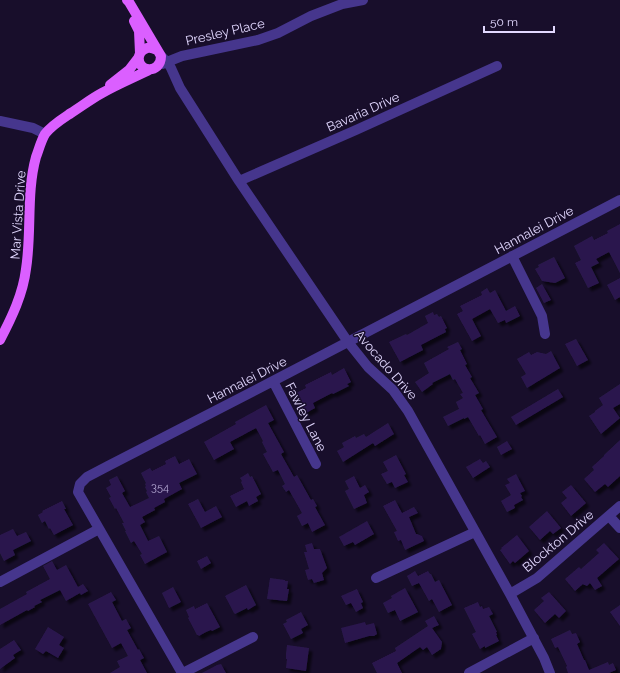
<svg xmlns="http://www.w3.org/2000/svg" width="620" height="673" viewBox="0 0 620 673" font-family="Raleway,sans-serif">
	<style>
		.building { fill: #2b194d; filter: url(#shadow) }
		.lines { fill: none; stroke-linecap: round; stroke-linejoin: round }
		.minor { stroke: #46368d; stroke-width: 10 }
		.major { stroke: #db5fff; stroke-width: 10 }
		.labels { text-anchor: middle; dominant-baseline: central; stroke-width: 3; stroke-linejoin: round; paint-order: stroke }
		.number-label { font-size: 11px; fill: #b4a8d2 }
		.street-label { font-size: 13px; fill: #e2d8ff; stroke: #180e2b }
	</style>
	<defs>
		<filter id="shadow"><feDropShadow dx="3.5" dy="3.5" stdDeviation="1" flood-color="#0009"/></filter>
	</defs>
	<rect width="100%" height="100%" fill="#180e2b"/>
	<!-- building -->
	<path class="building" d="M 620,224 L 620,273 L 609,252 L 596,259 L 599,263 L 591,267 L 599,283 L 588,288 L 575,263 L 581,260 L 574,246 L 592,236 L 594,240 L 608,233 L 607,231 Z
		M 554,257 L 565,278 L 555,283 L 542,281 L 535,269 L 539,267 L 538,265 Z
		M 620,278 L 620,297 L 615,300 L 607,285 Z
		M 542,284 L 551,300 L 544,303 L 536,288 Z
		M 487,288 L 490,293 L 495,290 L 506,311 L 515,306 L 520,316 L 506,323 L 505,320 L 498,323 L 490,309 L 472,319 L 481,336 L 472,341 L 457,314 L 463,311 L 460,306 L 482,295 L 481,292 Z
		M 433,312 L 434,315 L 437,314 L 439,317 L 441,316 L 447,328 L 445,329 L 446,332 L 421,345 L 423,350 L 400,362 L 389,342 L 406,334 L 407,335 L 428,323 L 425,316 Z
		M 576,339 L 588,360 L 577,366 L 565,344 Z
		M 458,342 L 462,349 L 460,350 L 467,364 L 465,365 L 472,377 L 470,378 L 479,393 L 475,395 L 483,409 L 481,410 L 497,437 L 485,444 L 480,435 L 479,436 L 468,417 L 464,419 L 464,418 L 448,426 L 443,417 L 459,409 L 456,402 L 463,398 L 460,394 L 463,393 L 455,379 L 453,380 L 450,374 L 432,383 L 433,384 L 422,392 L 415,382 L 429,373 L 424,363 L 449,349 L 447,347 Z
		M 551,351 L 560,368 L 527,388 L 521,377 L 526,374 L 517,359 L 529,352 L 531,355 L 537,352 L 546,354 Z
		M 344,368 L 351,382 L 347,384 L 349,386 L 333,394 L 332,393 L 313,403 L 315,408 L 306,413 L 303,408 L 302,409 L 294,394 L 306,388 L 305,385 L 331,372 L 332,375 Z
		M 620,384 L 620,404 L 613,408 L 620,418 L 601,434 L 589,416 L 595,412 L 595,411 L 603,405 L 599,398 Z
		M 558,389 L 563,397 L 516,425 L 511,417 Z
		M 266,405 L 274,420 L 268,423 L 284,452 L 281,454 L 294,477 L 297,475 L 311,500 L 313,499 L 317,506 L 315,507 L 325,525 L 312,532 L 308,523 L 302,526 L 297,516 L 302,513 L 289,490 L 286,492 L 282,486 L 285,484 L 278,470 L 273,472 L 263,454 L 267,452 L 262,442 L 263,441 L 256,428 L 230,442 L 234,449 L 214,460 L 204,442 L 236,424 L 235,422 Z
		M 388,423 L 394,434 L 375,446 L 373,443 L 343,462 L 337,451 L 344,447 L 342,443 L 355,436 L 356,438 L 364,434 L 366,437 Z
		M 620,440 L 620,476 L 608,487 L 605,484 L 595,492 L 584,479 L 594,470 L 592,467 L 604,456 L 604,455 Z
		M 507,441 L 512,449 L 501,455 L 497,447 Z
		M 396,455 L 406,474 L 404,475 L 408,482 L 395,488 L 392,482 L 387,484 L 381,474 L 388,471 L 383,462 Z
		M 175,456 L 179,464 L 189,459 L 197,474 L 179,483 L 182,489 L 164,499 L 165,502 L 154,508 L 155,510 L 142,517 L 145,522 L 140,525 L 148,541 L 159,536 L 167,552 L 145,564 L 140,555 L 142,554 L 134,541 L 131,543 L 125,531 L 126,531 L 122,523 L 124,523 L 116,508 L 115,509 L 109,498 L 111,497 L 106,488 L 111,485 L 109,480 L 117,476 L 125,491 L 122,493 L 130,507 L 149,498 L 146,492 L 147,491 L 145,487 L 146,486 L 145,484 L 146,483 L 141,473 L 150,468 L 152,471 L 166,464 L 165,461 Z
		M 480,459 L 483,463 L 486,461 L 490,467 L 473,478 L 466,467 Z
		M 248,473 L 250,477 L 252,476 L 261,494 L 256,497 L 258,501 L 249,506 L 247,501 L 236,507 L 230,496 L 244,489 L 241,482 L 242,481 L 240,478 Z
		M 516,474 L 525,491 L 520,493 L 522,496 L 521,497 L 523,500 L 514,505 L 515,508 L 507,512 L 501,501 L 511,495 L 505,485 L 510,483 L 507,479 Z
		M 354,476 L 360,488 L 365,485 L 369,492 L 364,495 L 367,503 L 354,509 L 345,491 L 349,489 L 345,481 Z
		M 571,485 L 586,503 L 571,516 L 561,503 L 567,498 L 562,492 Z
		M 198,499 L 205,512 L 216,506 L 222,517 L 201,528 L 188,504 Z
		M 395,500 L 402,513 L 414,507 L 418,513 L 409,517 L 416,534 L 417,534 L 422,536 L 424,541 L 405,550 L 401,540 L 398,541 L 394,532 L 397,531 L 383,506 Z
		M 62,501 L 66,509 L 64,509 L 73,525 L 54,535 L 50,528 L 49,529 L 45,521 L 42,523 L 38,515 L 43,512 L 42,511 Z
		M 547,511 L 561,528 L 553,534 L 550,531 L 540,540 L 529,527 Z
		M 367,521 L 374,534 L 355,545 L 353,542 L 344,546 L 339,537 Z
		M 13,529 L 17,536 L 26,532 L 31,541 L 13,550 L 15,555 L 4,561 L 0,553 L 0,535 Z
		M 517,535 L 529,551 L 515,563 L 513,561 L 510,564 L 500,550 L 502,549 L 501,548 Z
		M 312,543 L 314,549 L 320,549 L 327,568 L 322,573 L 324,580 L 314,583 L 312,579 L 308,580 L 305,570 L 309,569 L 304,552 L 307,552 L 305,545 Z
		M 604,543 L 619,559 L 597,578 L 602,586 L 595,590 L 590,583 L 587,586 L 585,585 L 584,585 L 583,584 L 575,591 L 565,579 L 579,567 L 581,569 L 599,553 L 596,550 Z
		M 207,556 L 211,563 L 201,569 L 197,561 Z
		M 52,561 L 57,570 L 66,565 L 78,587 L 83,584 L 88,591 L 81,595 L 80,593 L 66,601 L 60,590 L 40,600 L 42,602 L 34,606 L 35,607 L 28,611 L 27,610 L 0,625 L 0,609 L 27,594 L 26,592 L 50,579 L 43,566 Z
		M 415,571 L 418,576 L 428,571 L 430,574 L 431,574 L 435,582 L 439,580 L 452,605 L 439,612 L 432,599 L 429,601 L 419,583 L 412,586 L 407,576 Z
		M 270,578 L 285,580 L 285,581 L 288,581 L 287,589 L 289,589 L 287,601 L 267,599 Z
		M 246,585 L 256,605 L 248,610 L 247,608 L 235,614 L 234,613 L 225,596 Z
		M 173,587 L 181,602 L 169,608 L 162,593 Z
		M 405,588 L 418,612 L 400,621 L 395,610 L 388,613 L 383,603 L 392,598 L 391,596 Z
		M 357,589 L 363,602 L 361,603 L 363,608 L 356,612 L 351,603 L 346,605 L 341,596 Z
		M 111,592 L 116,600 L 112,602 L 122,621 L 126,619 L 131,628 L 127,630 L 138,650 L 139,649 L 144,658 L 140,660 L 147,673 L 110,673 L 120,667 L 117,661 L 128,656 L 121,643 L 112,648 L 88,604 Z
		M 549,592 L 566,611 L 559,618 L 555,614 L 545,623 L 534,610 L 544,601 L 541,598 Z
		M 478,602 L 480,607 L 482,606 L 483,609 L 489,607 L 493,614 L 489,616 L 497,632 L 496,632 L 497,635 L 496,635 L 499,641 L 485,648 L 485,646 L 480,649 L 472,634 L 476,632 L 464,608 Z
		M 207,603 L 220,627 L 212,631 L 211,630 L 206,632 L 199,636 L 198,635 L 197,635 L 188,618 L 189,617 L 186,610 L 194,606 L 195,609 Z
		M 620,605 L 620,626 L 610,612 Z
		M 301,612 L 308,625 L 301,629 L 303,633 L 291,639 L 283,624 L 287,622 L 286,620 Z
		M 434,616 L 439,625 L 432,628 L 442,642 L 441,649 L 432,655 L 427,647 L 423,650 L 420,647 L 397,663 L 402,673 L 377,673 L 372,663 L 396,651 L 395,648 L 428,626 L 425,621 Z
		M 365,622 L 366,625 L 374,623 L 377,634 L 374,636 L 369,636 L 345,643 L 341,628 Z
		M 48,627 L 64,637 L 59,645 L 64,648 L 58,658 L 46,651 L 43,654 L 35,649 Z
		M 570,630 L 572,634 L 576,633 L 580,642 L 577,644 L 584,660 L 585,660 L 589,670 L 608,662 L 609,665 L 613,663 L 616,670 L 609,673 L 568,673 L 566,667 L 567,666 L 558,647 L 555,648 L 551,639 Z
		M 14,640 L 21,650 L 13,655 L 15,658 L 0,669 L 0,649 Z
		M 287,645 L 309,648 L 306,671 L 286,668 L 287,659 L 286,659 L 286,654 Z
		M 221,664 L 226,673 L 202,673 L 217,665 Z"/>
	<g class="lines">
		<!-- minor -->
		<path class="minor" d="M 161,56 L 168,63 L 171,68 L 180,88 L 239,181 L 348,342 L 368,367 L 393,390 L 408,411 L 510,594 L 544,658 L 550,673
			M 162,64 L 182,56 L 258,40 L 278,33 L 311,16 L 342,4 L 363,0
			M 0,121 L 33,128 L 45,134
			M 239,181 L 356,130 L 497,66
			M 512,256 L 542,316 L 545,334
			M 273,381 L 316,464
			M 609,516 L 620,528
			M 376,578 L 475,532
			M 0,582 L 99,529
			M 510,594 L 537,578 L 620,506
			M 182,673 L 78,492 L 80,484 L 87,477 L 108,466 L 273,381 L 620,200
			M 183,673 L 253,637
			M 469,673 L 534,638"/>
		<!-- major -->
		<path class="major" d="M 127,0 L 129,2 L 161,56 C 161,75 136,72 139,56 C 140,53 142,50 145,49 C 149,46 153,48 157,50
			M 134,21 L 139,31 L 140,53
			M 110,85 L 129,70 L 139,57
			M 0,340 C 12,317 23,294 26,269 C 32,231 26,193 36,157 C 39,149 41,141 45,134 C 52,125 62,119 71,113 C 82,106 91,99 102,93 C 118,84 135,77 151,69"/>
	</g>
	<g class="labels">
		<!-- number labels -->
		<g class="number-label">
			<text x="160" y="487">354</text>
		</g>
		<!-- street labels -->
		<g class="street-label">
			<text transform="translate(225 32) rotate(-13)">Presley Place</text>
			<text transform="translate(363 112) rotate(-24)">Bavaria Drive</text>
			<text transform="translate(18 215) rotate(-86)">Mar Vista Drive</text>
			<text transform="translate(534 230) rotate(-28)">Hannalei Drive</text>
			<text transform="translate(386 365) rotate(49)">Avocado Drive</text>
			<text transform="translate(247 380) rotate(-27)">Hannalei Drive</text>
			<text transform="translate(306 417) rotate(63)">Fawley Lane</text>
			<text transform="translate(558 541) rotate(-40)">Blockton Drive</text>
		</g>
	</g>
	<!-- scale -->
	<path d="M484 26v6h70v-6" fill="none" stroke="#e2d8ff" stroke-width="2"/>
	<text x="490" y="26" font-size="12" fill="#e2d8ff" stroke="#180e2b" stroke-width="3" paint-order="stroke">50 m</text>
</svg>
